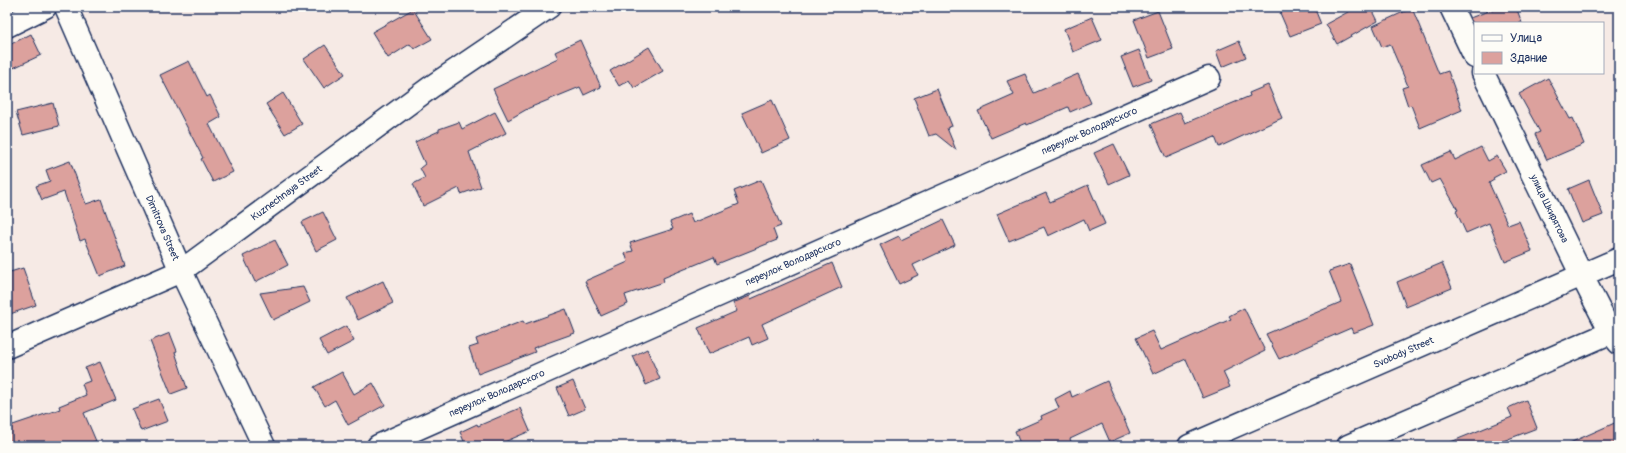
<svg xmlns="http://www.w3.org/2000/svg" width="1626" height="453" viewBox="0 0 1626 453" font-family="Pangolin,sans-serif">
	<style>
		.building { fill: #dca19d; stroke: #1b2f5e }
		.lines { fill: none; stroke-linecap: round; stroke-linejoin: round }
		.minor-casing { stroke: #1b2f5e; stroke-width: 25 }
		.major-casing { stroke: #1b2f5e; stroke-width: 25 }
		.minor { stroke: #fdfcf7; stroke-width: 22 }
		.major { stroke: #fdfcf7; stroke-width: 22 }
		.labels { text-anchor: middle; dominant-baseline: central; stroke-width: 3.5; stroke-linejoin: round; paint-order: stroke }
		.street-label { font-size: 10px; fill: #1b2f5e; stroke: #fdfcf7 }
	</style>
	<rect width="100%" height="100%" fill="#f6eae5"/>
	<filter id="ink" filterUnits="userSpaceOnUse"><feTurbulence type="fractalNoise" baseFrequency=".025" numOctaves="2"/><feDisplacementMap in="SourceGraphic" scale="8" xChannelSelector="R" yChannelSelector="G"/><feConvolveMatrix kernelMatrix="1 2 1 2 8 2 1 2 1" color-interpolation-filters="sRGB"/></filter>
	<g filter="url(#ink)">
		<!-- building -->
		<path class="building" d="M 1295,7 L 1314,7 L 1321,24 L 1290,36 L 1280,13 Z
			M 1357,7 L 1371,7 L 1378,21 L 1337,44 L 1326,24 Z
			M 1499,7 L 1516,7 L 1522,23 L 1473,23 L 1470,18 Z
			M 1412,8 L 1439,74 L 1448,71 L 1462,110 L 1420,128 L 1411,105 L 1408,106 L 1402,88 L 1408,86 L 1390,44 L 1382,47 L 1373,26 Z
			M 413,9 L 432,39 L 414,49 L 410,44 L 388,58 L 372,32 Z
			M 1158,11 L 1173,49 L 1149,58 L 1134,20 Z
			M 1092,17 L 1102,40 L 1073,52 L 1064,29 Z
			M 31,34 L 41,55 L 7,71 L 7,46 Z
			M 580,40 L 601,87 L 584,95 L 580,87 L 529,108 L 508,120 L 493,89 L 558,58 L 555,52 Z
			M 1239,41 L 1246,57 L 1222,67 L 1216,51 Z
			M 325,45 L 345,74 L 324,88 L 304,59 Z
			M 649,47 L 663,71 L 634,88 L 629,80 L 619,86 L 610,71 Z
			M 1139,50 L 1151,80 L 1133,87 L 1121,57 Z
			M 189,61 L 207,97 L 210,95 L 221,117 L 209,124 L 233,172 L 213,182 L 201,159 L 203,158 L 160,75 Z
			M 1025,74 L 1034,93 L 1078,74 L 1091,103 L 1070,112 L 1068,107 L 1027,125 L 1026,123 L 991,138 L 978,111 L 1014,95 L 1007,81 Z
			M 1548,78 L 1570,119 L 1573,118 L 1584,144 L 1547,160 L 1535,134 L 1540,132 L 1519,94 Z
			M 1268,85 L 1282,118 L 1219,147 L 1215,137 L 1166,158 L 1151,124 L 1180,112 L 1185,123 L 1250,96 L 1249,93 Z
			M 937,89 L 952,126 L 947,128 L 956,150 L 936,134 L 929,136 L 914,98 Z
			M 283,93 L 302,124 L 285,134 L 266,104 Z
			M 772,100 L 790,140 L 761,153 L 742,113 Z
			M 53,103 L 59,126 L 23,135 L 16,112 Z
			M 495,112 L 506,133 L 469,152 L 481,187 L 461,194 L 459,188 L 423,206 L 413,184 L 425,178 L 420,168 L 425,164 L 415,142 L 439,131 L 439,129 L 459,122 L 462,129 Z
			M 1114,144 L 1129,175 L 1109,184 L 1094,153 Z
			M 1481,147 L 1488,161 L 1497,156 L 1506,171 L 1493,178 L 1494,180 L 1489,183 L 1508,225 L 1519,221 L 1532,251 L 1505,262 L 1489,223 L 1466,233 L 1456,211 L 1458,210 L 1440,179 L 1431,183 L 1422,165 L 1451,152 L 1455,160 Z
			M 70,161 L 86,204 L 101,199 L 125,266 L 100,276 L 85,239 L 80,241 L 64,192 L 42,200 L 36,186 L 50,181 L 46,170 Z
			M 761,180 L 781,226 L 773,229 L 777,240 L 717,264 L 714,257 L 663,278 L 664,282 L 625,295 L 628,304 L 601,316 L 585,281 L 628,262 L 625,253 L 633,251 L 630,243 L 673,229 L 670,222 L 689,214 L 693,223 L 739,204 L 734,191 Z
			M 1589,180 L 1603,215 L 1582,223 L 1568,189 Z
			M 1088,185 L 1105,224 L 1089,231 L 1084,219 L 1048,236 L 1044,227 L 1009,241 L 997,214 L 1046,193 L 1050,202 Z
			M 323,212 L 337,240 L 316,251 L 302,222 Z
			M 943,220 L 955,245 L 913,265 L 918,275 L 899,284 L 880,245 L 899,236 L 901,240 Z
			M 275,240 L 288,265 L 255,282 L 243,256 Z
			M 832,263 L 842,287 L 762,324 L 768,338 L 752,345 L 749,337 L 709,354 L 698,328 L 737,311 L 733,303 L 750,296 L 751,299 Z
			M 1442,263 L 1452,288 L 1406,307 L 1397,282 Z
			M 1350,264 L 1374,325 L 1353,333 L 1351,328 L 1279,359 L 1266,334 L 1341,302 L 1329,271 Z
			M 23,268 L 36,305 L 10,314 L 7,305 L 7,273 Z
			M 383,281 L 393,303 L 358,320 L 347,298 Z
			M 303,287 L 310,302 L 273,320 L 260,293 Z
			M 1244,308 L 1265,351 L 1223,372 L 1230,387 L 1203,398 L 1186,359 L 1153,374 L 1136,338 L 1152,331 L 1161,350 L 1231,319 L 1229,316 Z
			M 566,309 L 575,333 L 533,348 L 535,352 L 478,374 L 469,348 L 478,345 L 476,339 L 523,321 L 525,324 Z
			M 346,326 L 354,341 L 327,355 L 319,340 Z
			M 170,333 L 177,351 L 175,352 L 187,388 L 171,394 L 150,341 Z
			M 647,349 L 660,379 L 646,385 L 633,356 Z
			M 100,362 L 116,400 L 84,413 L 96,441 L 83,446 L 7,446 L 7,427 L 60,409 L 59,406 L 86,395 L 82,384 L 90,381 L 85,368 Z
			M 342,372 L 354,394 L 373,383 L 385,405 L 348,425 L 335,400 L 325,406 L 314,387 Z
			M 573,381 L 585,409 L 569,416 L 557,388 Z
			M 1107,381 L 1130,433 L 1110,442 L 1102,424 L 1070,439 L 1073,446 L 1021,446 L 1015,431 L 1042,419 L 1041,416 L 1059,408 L 1055,399 L 1070,391 L 1072,397 Z
			M 159,399 L 168,421 L 141,431 L 132,409 Z
			M 1526,400 L 1537,428 L 1490,446 L 1441,446 L 1512,417 L 1508,408 Z
			M 520,408 L 530,431 L 495,446 L 466,446 L 460,432 L 477,424 L 478,426 Z
			M 1619,421 L 1619,441 L 1609,446 L 1563,446 Z"/>
		<g class="lines">
			<defs>
				<g id="minor">
					<path d="M 1451,7 L 1475,57"/>
					<path d="M 7,26 L 45,7"/>
					<path id="s1" d="M 1483,73 L 1581,274 L 1611,333 L 1619,343"/>
					<path id="s2" d="M 378,446 L 1209,78"/>
					<path id="s3" d="M 1189,446 L 1619,259"/>
					<path d="M 1348,446 L 1619,329"/>
				</g>
				<g id="major">
					<path id="s4" d="M 66,7 L 181,271 L 264,446"/>
					<path id="s5" d="M 7,347 L 181,271 L 431,87 L 549,7"/>
				</g>
			</defs>
			<!-- minor casing -->
			<use href="#minor" class="minor-casing"/>
			<!-- major casing -->
			<use href="#major" class="major-casing"/>
			<!-- minor -->
			<use href="#minor" class="minor"/>
			<!-- major -->
			<use href="#major" class="major"/>
		</g>
	</g>
	<g class="labels">
		<!-- street labels -->
		<g class="street-label">
			<text stroke="none"><textPath href="#s2" startOffset="778">переулок Володарского</textPath></text>
			<text stroke="none"><textPath href="#s5" startOffset="321">Kuznechnaya Street</textPath></text>
			<text stroke="none"><textPath href="#s1" startOffset="151">улица Шкирятова</textPath></text>
			<text stroke="none"><textPath href="#s4" startOffset="241">Dimitrova Street</textPath></text>
			<text stroke="none"><textPath href="#s2" startOffset="454">переулок Володарского</textPath></text>
			<text stroke="none"><textPath href="#s3" startOffset="234">Svobody Street</textPath></text>
			<text stroke="none"><textPath href="#s2" startOffset="130">переулок Володарского</textPath></text>
		</g>
	</g>
	<!-- margin -->
	<rect width="1626" height="453" fill="none" stroke="#fdfcf7" stroke-width="24"/>
	<rect x="12" y="12" width="1602" height="429" fill="none" stroke="#1b2f5e" stroke-width="1.5" filter="url(#ink)"/>
	<!-- legend -->
	<rect x="1474" y="22" width="130" height="52" fill="#fdfcf7" stroke="#a3aaba"/>
	<rect x="1482" y="35" width="20" height="6" fill="#fdfcf7" stroke="#a3aaba"/>
	<text x="1510" y="42" font-size="12" fill="#1b2f5e">Улица</text>
	<rect x="1482" y="52" width="20" height="12" fill="#dca19d" stroke="#a3aaba"/>
	<text x="1510" y="62" font-size="12" fill="#1b2f5e">Здание</text>
</svg>
